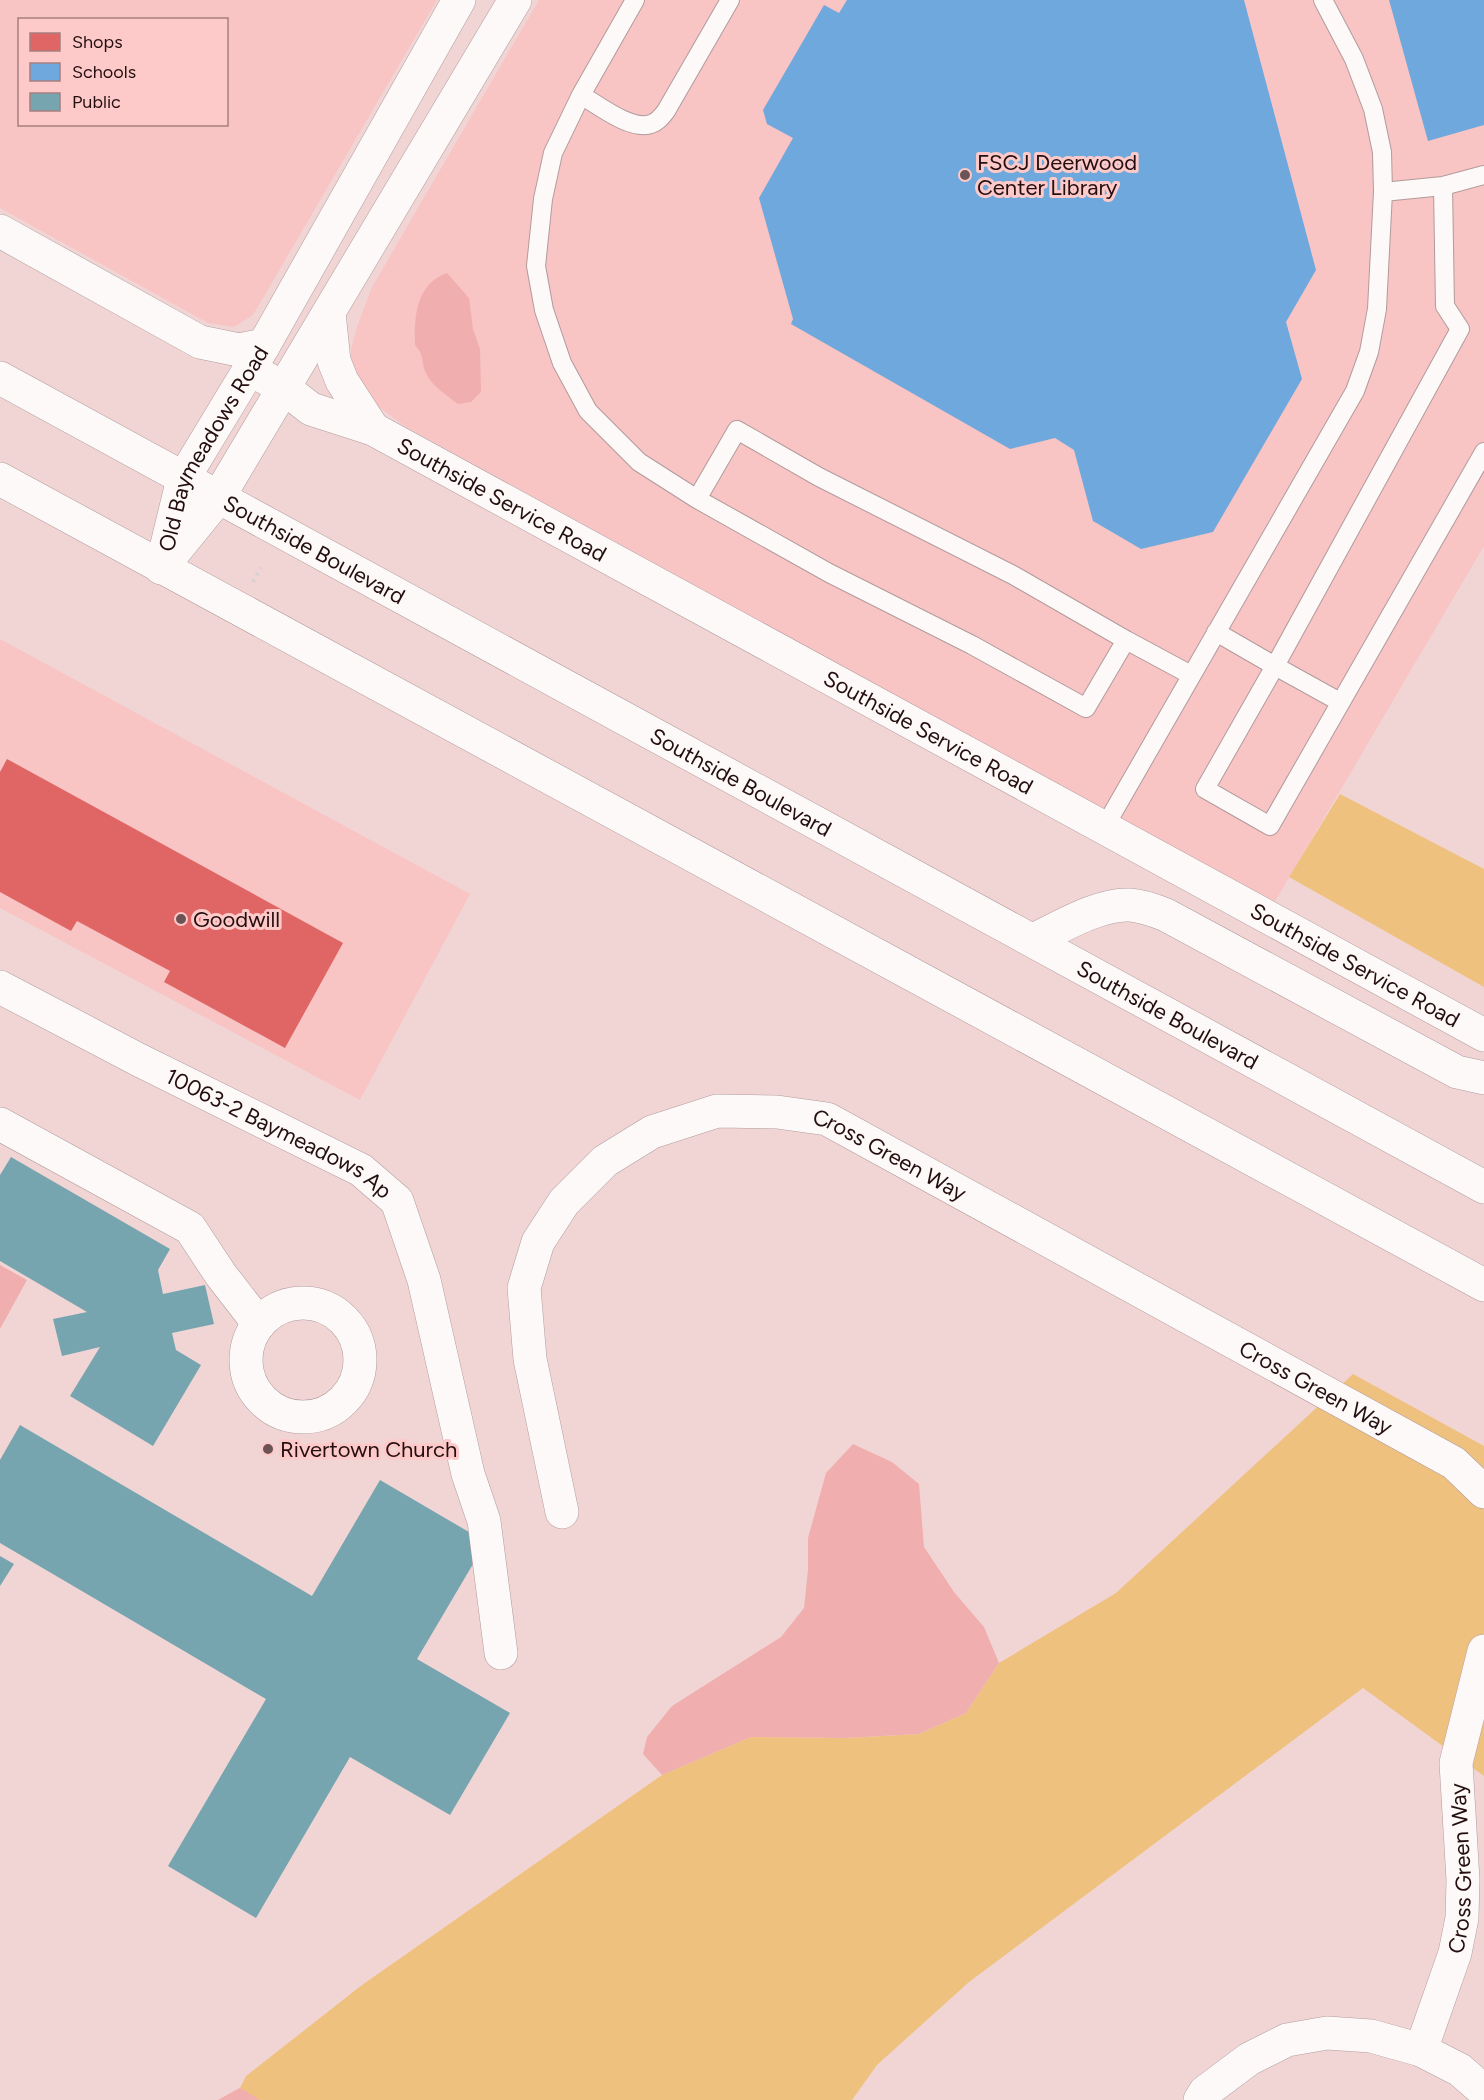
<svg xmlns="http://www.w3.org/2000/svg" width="1484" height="2100" viewBox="0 0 1484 2100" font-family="Figtree,sans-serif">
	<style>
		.built { fill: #f8c4c4; fill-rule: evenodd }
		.green { fill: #efc17e }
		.water { fill: #f0afae }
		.shops { fill: #e06666 }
		.schools { fill: #6fa8dc }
		.public { fill: #76a5af }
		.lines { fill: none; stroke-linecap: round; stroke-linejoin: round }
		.service-casing { stroke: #b29b9b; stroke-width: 20 }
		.minor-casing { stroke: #b29b9b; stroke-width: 34 }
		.tertiary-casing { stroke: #b29b9b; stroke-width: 34 }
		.trunk-casing { stroke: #b29b9b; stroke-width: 34 }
		.path { stroke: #d9d1d1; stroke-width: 4; stroke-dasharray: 3 4.5; stroke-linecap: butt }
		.service { stroke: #fdf9f9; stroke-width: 18 }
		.minor { stroke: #fdf9f9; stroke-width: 33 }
		.tertiary { stroke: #fdf9f9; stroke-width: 33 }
		.trunk { stroke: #fdf9f9; stroke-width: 33 }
		.poi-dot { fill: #6c5454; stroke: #fdcac9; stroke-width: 2 }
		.labels { text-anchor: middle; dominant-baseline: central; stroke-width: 6; stroke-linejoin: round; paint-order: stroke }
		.poi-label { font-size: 22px; fill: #240e0f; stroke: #fdcac9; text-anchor: start }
		.street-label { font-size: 22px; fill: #240e0f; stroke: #fdcac9 }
	</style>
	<rect width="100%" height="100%" fill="#f1d5d5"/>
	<!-- built -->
	<path class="built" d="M 0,0 L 437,0 L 253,315 L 234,327 L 208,323 L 0,208 ZM 20,20 L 226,20 L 226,124 L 20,124 Z
		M 539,0 L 1484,0 L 1484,546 L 1274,903 L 406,427 L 375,404 L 351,368 L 351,349 L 357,327 L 372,287 Z
		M 0,639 L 470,894 L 360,1100 L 0,908 Z"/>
	<!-- green -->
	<path class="green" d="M 1340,794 L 1484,869 L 1484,987 L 1289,877 Z
		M 1353,1374 L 1484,1446 L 1484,1776 L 1363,1688 L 969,1982 L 877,2065 L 852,2100 L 218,2100 L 240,2088 L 246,2076 L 362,1985 L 662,1775 L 751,1737 L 846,1738 L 919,1734 L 966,1713 L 999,1663 L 1116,1593 Z"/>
	<!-- water -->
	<path class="water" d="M 447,273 L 469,298 L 473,329 L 480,349 L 481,392 L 471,402 L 458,404 C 448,396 433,387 427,375 C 420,363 426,357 415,345 C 414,317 416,284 447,273 Z
		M 0,1265 L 27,1280 L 0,1329 Z
		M 853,1444 L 892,1462 L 919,1484 L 924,1547 L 954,1592 L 984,1627 L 999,1663 L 966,1713 L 919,1734 L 846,1738 L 751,1737 L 662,1775 L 643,1754 L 647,1737 L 672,1706 L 781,1637 L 804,1608 L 808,1570 L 808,1538 L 826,1473 Z
		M 240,2088 L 260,2100 L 218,2100 Z"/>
	<!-- shops -->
	<path class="shops" d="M 7,759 L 343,943 L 285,1048 L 164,982 L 170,971 L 77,921 L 71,931 L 0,892 L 0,772 Z"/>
	<!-- schools -->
	<path class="schools" d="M 847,0 L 1244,0 L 1316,270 L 1286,322 L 1302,379 L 1213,532 L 1141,549 L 1093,521 L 1074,450 L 1055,438 L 1010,449 L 791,324 L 793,319 L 759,198 L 793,138 L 767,124 L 763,110 L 824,5 L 839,13 Z
		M 1389,0 L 1484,0 L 1484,125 L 1428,141 Z"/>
	<!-- public -->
	<path class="public" d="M 11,1157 L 170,1249 L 158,1270 L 163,1294 L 205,1285 L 214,1324 L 172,1333 L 176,1350 L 201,1365 L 153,1446 L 70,1396 L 100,1347 L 62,1356 L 53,1319 L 87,1312 L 0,1261 L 0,1175 Z
		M 20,1425 L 312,1596 L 380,1480 L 486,1542 L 417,1659 L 510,1713 L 450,1815 L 350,1757 L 256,1918 L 168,1866 L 266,1699 L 0,1543 L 0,1460 Z
		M 0,1556 L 14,1564 L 0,1586 Z"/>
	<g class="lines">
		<defs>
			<path id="service" d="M 635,0 L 581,95 C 598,105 631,131 651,124 C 658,122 662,116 666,111 L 730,0
				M 581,95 L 553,153 L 543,199 L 536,266 L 544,310 L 562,363 L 588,411 L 639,462 L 697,499 L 829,573 L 972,645 L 1086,708 L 1126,640 L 1191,675
				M 1383,192 L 1443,186 L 1484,175
				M 697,499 L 737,430 L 819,477 L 1013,575 L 1126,640
				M 1216,632 L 1275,666 L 1205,789 L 1270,826 L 1484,452
				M 1340,702 L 1275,666 L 1460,329 L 1445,306 L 1443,186
				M 1104,828 L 1355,391 L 1369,352 L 1377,309 L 1383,192 L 1382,152 L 1373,109 L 1354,59 L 1323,0"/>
			<g id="minor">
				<path d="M 0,231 L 200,342 L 239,350 L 264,345"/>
				<path d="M 329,313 L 334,361 L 342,381 L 373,429"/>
				<path id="s1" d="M 249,369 L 284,388 L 311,409 L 373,429 L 1484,1035"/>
				<path id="s2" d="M 0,987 L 139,1060 L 361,1170 L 397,1201 L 424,1280 L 468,1474 L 484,1521 L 501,1653"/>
				<path d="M 0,1124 L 190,1228 L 221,1275 L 259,1324"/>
				<circle cx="303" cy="1360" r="57"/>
				<path id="s3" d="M 562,1512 L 530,1359 L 524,1288 L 538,1242 L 564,1202 L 605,1161 L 652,1132 L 717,1111 L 777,1112 L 827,1119 L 1454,1463 L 1484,1492"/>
				<path id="s4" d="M 1421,2050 L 1455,1953 L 1462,1918 L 1463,1880 L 1456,1763 L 1484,1651"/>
				<path d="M 1200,2100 L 1205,2092 L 1249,2059 L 1287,2040 L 1327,2033 L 1371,2036 L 1421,2050 L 1460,2070 L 1484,2091"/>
			</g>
			<g id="tertiary">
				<path id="s5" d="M 164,557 L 183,479 L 264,345 L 459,0"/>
				<path d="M 161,568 L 218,498 L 515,0"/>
			</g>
			<g id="trunk">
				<path id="s6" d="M 0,378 L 1484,1187"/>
				<path d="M 0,479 L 1484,1285"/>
				<path d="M 1033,940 C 1059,928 1100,903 1130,905 C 1143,906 1154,910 1166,915 L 1457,1072 L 1484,1078"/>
			</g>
		</defs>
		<!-- service casing -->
		<use href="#service" class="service-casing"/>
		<!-- minor casing -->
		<use href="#minor" class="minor-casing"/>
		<!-- tertiary casing -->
		<use href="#tertiary" class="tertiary-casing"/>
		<!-- trunk casing -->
		<use href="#trunk" class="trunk-casing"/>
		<!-- path -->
		<path class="path" d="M 253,582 L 261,567"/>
		<!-- service -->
		<use href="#service" class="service"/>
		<!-- minor -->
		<use href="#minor" class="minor"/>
		<!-- tertiary -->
		<use href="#tertiary" class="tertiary"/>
		<!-- trunk -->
		<use href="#trunk" class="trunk"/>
	</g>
	<!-- markers -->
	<g class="poi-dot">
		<circle cx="965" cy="175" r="6"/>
		<circle cx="181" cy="919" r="6"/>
		<circle cx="268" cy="1449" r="6"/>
	</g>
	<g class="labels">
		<!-- poi labels -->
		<g class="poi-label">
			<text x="977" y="162">FSCJ Deerwood<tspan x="977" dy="25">Center Library</tspan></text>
			<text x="193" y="919">Goodwill</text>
			<text x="280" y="1449">Rivertown Church</text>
		</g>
		<!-- street labels -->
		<g class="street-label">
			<text stroke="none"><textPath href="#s5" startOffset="120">Old Baymeadows Road</textPath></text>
			<text stroke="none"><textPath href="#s1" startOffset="286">Southside Service Road</textPath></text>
			<text stroke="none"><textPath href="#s6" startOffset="358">Southside Boulevard</textPath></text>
			<text stroke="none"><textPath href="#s1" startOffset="772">Southside Service Road</textPath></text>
			<text stroke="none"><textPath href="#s6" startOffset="844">Southside Boulevard</textPath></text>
			<text stroke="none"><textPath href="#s1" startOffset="1258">Southside Service Road</textPath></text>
			<text stroke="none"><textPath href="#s6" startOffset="1330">Southside Boulevard</textPath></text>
			<text stroke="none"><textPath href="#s2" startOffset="315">10063-2 Baymeadows Ap</textPath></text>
			<text stroke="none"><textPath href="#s3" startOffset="687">Cross Green Way</textPath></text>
			<text stroke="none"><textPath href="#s3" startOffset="1173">Cross Green Way</textPath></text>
			<text stroke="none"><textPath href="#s4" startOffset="188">Cross Green Way</textPath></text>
		</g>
	</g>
	<!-- legend -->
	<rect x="18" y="18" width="210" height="108" fill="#fdcac9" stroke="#a67f7f" stroke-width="1.5"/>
	<rect x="30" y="33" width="30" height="18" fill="#e06666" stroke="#a67f7f" stroke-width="1.5"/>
	<text x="72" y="48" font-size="18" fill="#240e0f">Shops</text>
	<rect x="30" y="63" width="30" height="18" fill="#6fa8dc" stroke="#a67f7f" stroke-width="1.5"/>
	<text x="72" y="78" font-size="18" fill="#240e0f">Schools</text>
	<rect x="30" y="93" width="30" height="18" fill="#76a5af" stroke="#a67f7f" stroke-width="1.5"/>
	<text x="72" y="108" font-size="18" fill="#240e0f">Public</text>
</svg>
